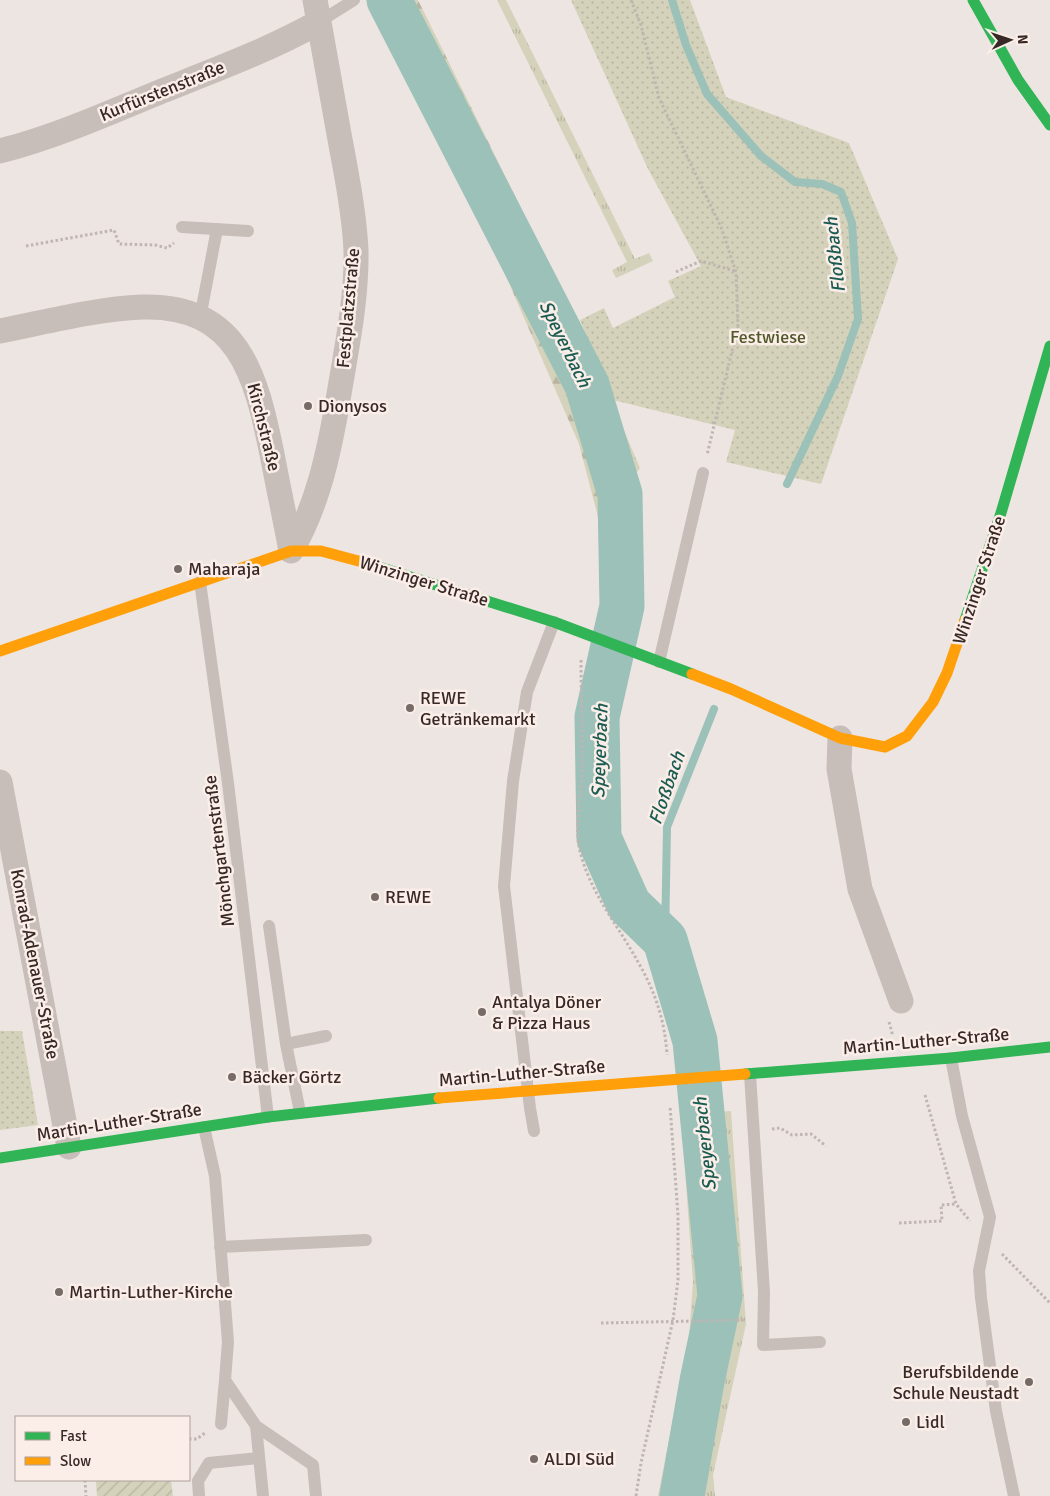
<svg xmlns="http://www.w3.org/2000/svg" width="1050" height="1496" viewBox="0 0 1050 1496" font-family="Signika,sans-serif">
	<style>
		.grass { fill: url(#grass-tufts) }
		.forest { fill: url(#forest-firs) }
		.park { fill: url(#park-dots) }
		.garden { fill: url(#garden-furrows) }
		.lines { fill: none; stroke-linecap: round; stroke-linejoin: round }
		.stream { stroke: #9bc1b9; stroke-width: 8 }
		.river { stroke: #9bc1b9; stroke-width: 45 }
		.path { stroke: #bfb5b2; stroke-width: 3; stroke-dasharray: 2.5 2.5; stroke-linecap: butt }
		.lane { stroke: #c7bdb9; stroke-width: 12 }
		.street { stroke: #c7bdb9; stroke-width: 25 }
		.fast { stroke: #30b455; stroke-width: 11 }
		.slow { stroke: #ff9f0a; stroke-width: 11 }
		.poi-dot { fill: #776b68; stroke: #fbeee8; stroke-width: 2 }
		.labels { text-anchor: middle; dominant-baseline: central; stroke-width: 5; stroke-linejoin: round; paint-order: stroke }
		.street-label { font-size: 18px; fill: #382927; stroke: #fbeee8 }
		.park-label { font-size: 18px; fill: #51582a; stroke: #fbeee8 }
		.poi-label { font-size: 18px; fill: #382927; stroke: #fbeee8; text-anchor: start }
		.water-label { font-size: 19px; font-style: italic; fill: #1a5c52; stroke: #fbeee8 }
	</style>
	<defs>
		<pattern id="grass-tufts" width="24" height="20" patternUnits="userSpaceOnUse" patternTransform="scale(1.25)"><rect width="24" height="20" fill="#d4d2ba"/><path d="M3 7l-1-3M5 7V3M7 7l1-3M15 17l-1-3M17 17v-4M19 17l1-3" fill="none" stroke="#b7b4a0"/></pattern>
		<pattern id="forest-firs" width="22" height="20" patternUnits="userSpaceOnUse" patternTransform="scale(1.25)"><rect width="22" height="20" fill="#d4d2ba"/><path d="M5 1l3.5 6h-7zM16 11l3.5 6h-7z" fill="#b7b4a0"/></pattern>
		<pattern id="park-dots" width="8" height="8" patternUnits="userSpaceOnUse" patternTransform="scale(1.25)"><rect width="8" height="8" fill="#d4d2ba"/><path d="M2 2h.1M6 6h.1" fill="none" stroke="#b7b4a0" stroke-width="1.8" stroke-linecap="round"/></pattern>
		<pattern id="garden-furrows" width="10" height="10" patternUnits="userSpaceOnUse" patternTransform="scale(1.25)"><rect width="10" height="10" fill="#d4d2ba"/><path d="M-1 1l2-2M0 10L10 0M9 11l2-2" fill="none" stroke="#b7b4a0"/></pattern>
	</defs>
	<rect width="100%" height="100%" fill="#ede5e1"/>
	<!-- grass -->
	<path class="grass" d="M 497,0 L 506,0 L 635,259 L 649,253 L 653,261 L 616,278 L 612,270 L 627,262 Z
		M 731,1111 L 746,1324 L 713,1475 L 715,1496 L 658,1496 L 689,1337 L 693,1282 L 681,1114 Z"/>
	<!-- forest -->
	<path class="forest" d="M 379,0 L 418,0 L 578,323 L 640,468 L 616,500 L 614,613 L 601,612 L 603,536 L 579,444 L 424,88 L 377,1 Z"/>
	<!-- park -->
	<path class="park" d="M 571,0 L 690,0 L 726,97 L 849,143 L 898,259 L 821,484 L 726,462 L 735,430 L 613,400 L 580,320 L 604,308 L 613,328 L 675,297 L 668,281 L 701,266 L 648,169 Z
		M 0,1031 L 22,1031 L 38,1125 L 0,1130 Z"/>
	<!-- garden -->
	<path class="garden" d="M 96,1480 L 171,1480 L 173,1496 L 97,1496 Z"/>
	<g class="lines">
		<!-- stream -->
		<path class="stream" d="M 672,0 L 686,45 L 707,94 L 761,156 L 795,182 L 822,184 L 841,192 L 852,223 L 858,319 L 838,376 L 787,484
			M 665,940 L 667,827 L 714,709"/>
		<!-- river -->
		<path class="river" d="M 389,0 L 587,385 L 620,494 L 622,606 L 597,717 L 599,838 L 629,905 L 665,940 L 695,1041 L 720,1296 L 702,1381 L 682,1496"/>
		<!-- path -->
		<path class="path" d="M 631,0 L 641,25 L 659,98 L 721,227 L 736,272 L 738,326 L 707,455
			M 26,246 L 114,230 L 119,244 L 155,245 L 167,248 L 174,243
			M 676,272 L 701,261 L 735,271
			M 581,660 C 581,697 583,735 582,773 C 581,802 573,827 581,855 C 592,895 619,927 638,962 C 655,991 665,1021 667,1055
			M 889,1022 L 893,1036
			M 925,1095 L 956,1204 L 970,1221
			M 772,1129 L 780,1128 L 792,1135 L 811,1134 L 826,1146
			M 899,1223 L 942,1221 L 941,1205 L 956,1204
			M 1002,1254 L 1050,1303
			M 601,1323 L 746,1320
			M 189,1439 L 197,1439 L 205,1433
			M 85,1480 L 86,1496
			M 636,1496 L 641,1463 L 673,1320 L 678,1280 L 678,1215 L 670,1106"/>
		<!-- lane -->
		<path class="lane" d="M 319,22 L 354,0
			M 182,227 L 248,231
			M 200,318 L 217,229
			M 200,582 L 228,783 L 268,1117
			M 659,662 L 703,473
			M 269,926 L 286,1044 L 300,1112
			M 286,1044 L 326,1036
			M 951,1058 L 962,1116 L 990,1217 L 979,1271 L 981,1298 L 996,1411 L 1014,1496
			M 750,1074 L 764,1292 L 763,1345 L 820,1342
			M 204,1127 L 215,1176 L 228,1342 L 225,1380 L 256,1426 L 313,1465 L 316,1496
			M 534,1131 L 530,1108 L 504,886 L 513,781 L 527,692 L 554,622
			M 220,1247 L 366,1240
			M 221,1424 L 225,1380
			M 256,1426 L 263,1496
			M 199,1496 L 198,1481 L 209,1463 L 259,1458"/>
		<!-- street -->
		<path class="street" d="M 0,151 C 55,137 109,113 162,91 C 215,70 269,50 319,22
			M 0,331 C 46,322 95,309 142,307 C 239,304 256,376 272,454 C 278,486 285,518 291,551
			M 291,551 C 318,505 329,452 338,400 C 346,351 357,300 356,250 C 354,211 346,172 339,134 C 331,89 323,45 315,0
			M 840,738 L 839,769 L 860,889 L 901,1001
			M 0,782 L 69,1147"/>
		<!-- fast -->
		<path class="fast" d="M 973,0 L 1018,80 L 1050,125
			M 366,563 L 554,622 L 692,674
			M 965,620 L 1001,513 L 1050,346
			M 745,1074 L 951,1058 L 1050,1047
			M 0,1158 L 268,1117 L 439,1098"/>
		<!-- slow -->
		<path class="slow" d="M 0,651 L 291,551 L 321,551 L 366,563
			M 692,674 L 731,689 L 840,738 L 885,747 L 907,736 L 933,702 L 947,673 L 965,620
			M 439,1098 L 745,1074"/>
	</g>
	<!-- markers -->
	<g class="poi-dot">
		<circle cx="308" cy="406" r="5"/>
		<circle cx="178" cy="569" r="5"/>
		<circle cx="410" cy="708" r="5"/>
		<circle cx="375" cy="897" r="5"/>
		<circle cx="482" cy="1012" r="5"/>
		<circle cx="232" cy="1077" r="5"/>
		<circle cx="59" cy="1292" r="5"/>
		<circle cx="1029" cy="1382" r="5"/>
		<circle cx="906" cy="1422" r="5"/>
		<circle cx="534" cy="1459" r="5"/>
	</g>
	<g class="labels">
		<!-- street labels -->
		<g class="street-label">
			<text transform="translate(162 91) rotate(-22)">Kurfürstenstraße</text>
			<text transform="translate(348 308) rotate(-85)">Festplatzstraße</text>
			<text transform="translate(264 427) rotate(76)">Kirchstraße</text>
			<text transform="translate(979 580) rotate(-72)">Winzinger Straße</text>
			<text transform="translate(424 581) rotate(17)">Winzinger Straße</text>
			<text transform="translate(219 851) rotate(-97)">Mönchgartenstraße</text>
			<text transform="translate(35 964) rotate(79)">Konrad-Adenauer-Straße</text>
			<text transform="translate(926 1041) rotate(-5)">Martin-Luther-Straße</text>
			<text transform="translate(522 1073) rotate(-5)">Martin-Luther-Straße</text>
			<text transform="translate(119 1122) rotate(-9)">Martin-Luther-Straße</text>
		</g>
		<!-- park labels -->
		<g class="park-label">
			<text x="768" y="337">Festwiese</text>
		</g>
		<!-- poi labels -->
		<g class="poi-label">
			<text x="318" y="406">Dionysos</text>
			<text x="188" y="569">Maharaja</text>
			<text x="420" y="698">REWE<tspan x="420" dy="21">Getränkemarkt</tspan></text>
			<text x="385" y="897">REWE</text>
			<text x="492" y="1002">Antalya Döner<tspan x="492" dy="21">&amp; Pizza Haus</tspan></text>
			<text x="242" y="1077">Bäcker Görtz</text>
			<text x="69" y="1292">Martin-Luther-Kirche</text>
			<text x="1019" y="1372" text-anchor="end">Berufsbildende<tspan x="1019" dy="21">Schule Neustadt</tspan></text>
			<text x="916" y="1422">Lidl</text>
			<text x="544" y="1459">ALDI Süd</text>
		</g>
		<!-- water labels -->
		<g class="water-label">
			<text transform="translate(835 255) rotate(-96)">Floßbach</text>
			<text transform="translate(565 344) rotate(64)">Speyerbach</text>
			<text transform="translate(600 751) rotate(-88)">Speyerbach</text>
			<text transform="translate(667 788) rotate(-71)">Floßbach</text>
			<text transform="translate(705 1144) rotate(-96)">Speyerbach</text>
		</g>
	</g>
	<!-- legend -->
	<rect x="15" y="1416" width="175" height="65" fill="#fbeee8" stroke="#ad9f9b"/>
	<rect x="25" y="1432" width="25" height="8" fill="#30b455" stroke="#ad9f9b"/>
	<text x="60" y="1441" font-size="15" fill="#382927">Fast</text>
	<rect x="25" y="1457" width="25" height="8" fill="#ff9f0a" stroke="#ad9f9b"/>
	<text x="60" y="1466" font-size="15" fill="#382927">Slow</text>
	<!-- north arrow -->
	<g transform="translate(1010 40) rotate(87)" stroke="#fbeee8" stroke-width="4" paint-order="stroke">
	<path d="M0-4L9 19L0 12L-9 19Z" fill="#382927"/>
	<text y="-8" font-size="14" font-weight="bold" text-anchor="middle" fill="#382927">N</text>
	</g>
</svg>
